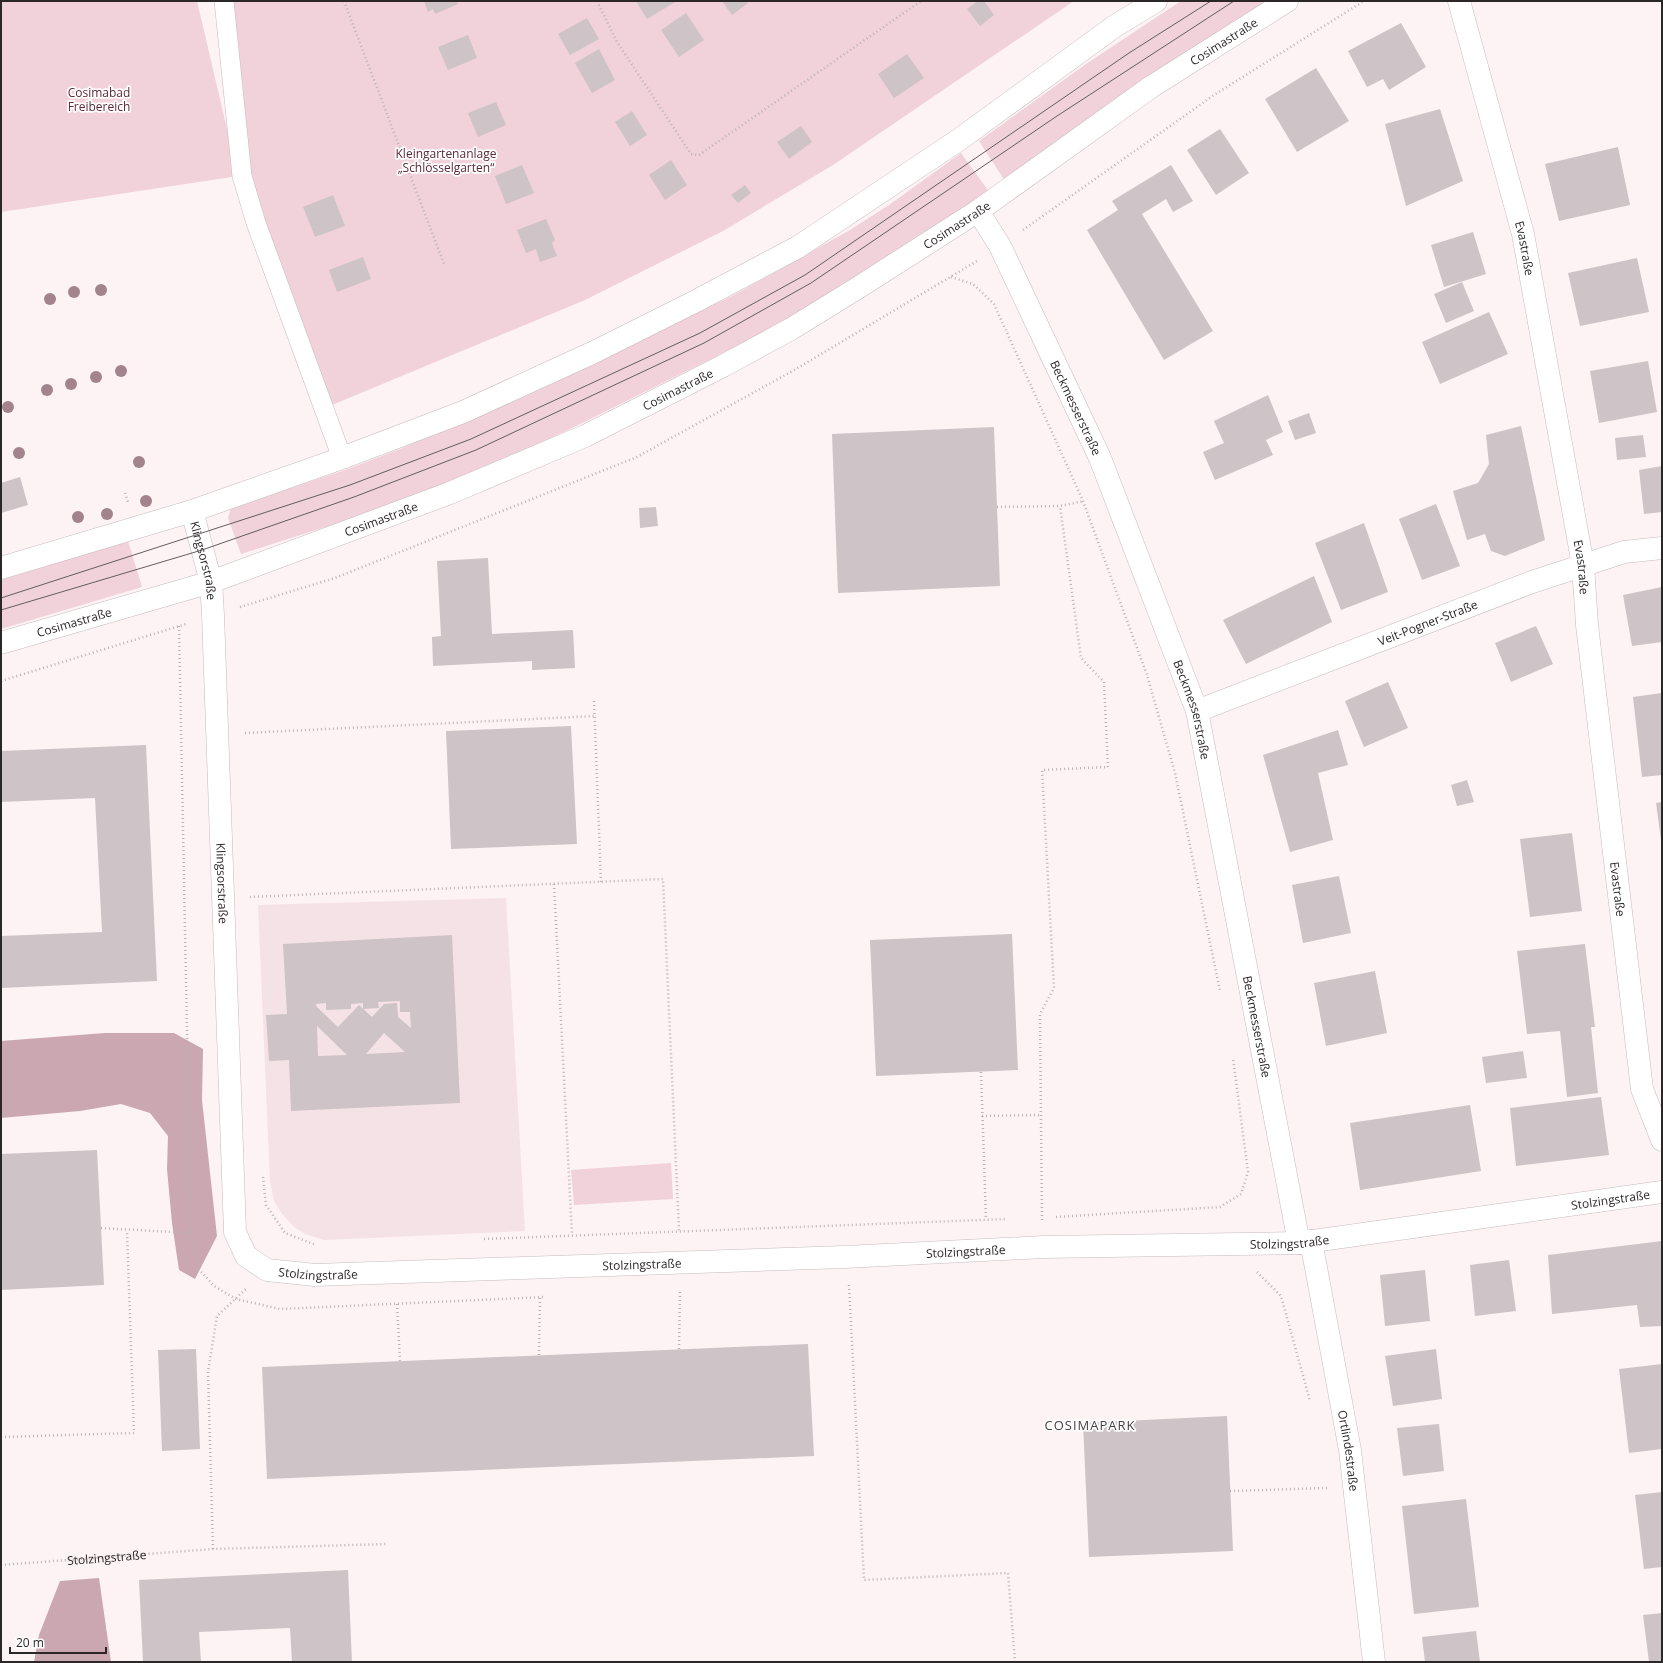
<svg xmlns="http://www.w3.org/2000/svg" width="1663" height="1663" viewBox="0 0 1663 1663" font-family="'Open Sans',sans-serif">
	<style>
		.built { fill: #f5e2e7 }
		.green { fill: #f1d1da }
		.forest { fill: #cba7b1 }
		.building { fill: #cec3c6; fill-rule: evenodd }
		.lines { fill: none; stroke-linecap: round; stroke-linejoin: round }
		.lane-casing { stroke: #c6bbbe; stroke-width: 20 }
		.street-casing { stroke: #c6bbbe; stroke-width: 23 }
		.secondary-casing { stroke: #c6bbbe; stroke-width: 23 }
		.path { stroke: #bbb2b4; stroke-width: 2.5; stroke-dasharray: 1 3; stroke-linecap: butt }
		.lane { stroke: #fff; stroke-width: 19 }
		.street { stroke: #fff; stroke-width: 22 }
		.secondary { stroke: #fff; stroke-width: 22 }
		.tram { stroke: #645e5f; stroke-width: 1 }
		.tree { fill: #a3838e }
		.labels { text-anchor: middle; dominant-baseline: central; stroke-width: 3.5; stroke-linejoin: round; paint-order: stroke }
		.street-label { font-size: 12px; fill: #2b2728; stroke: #fff }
		.park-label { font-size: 12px; fill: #5a293a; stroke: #fff }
		.neighbourhood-label { font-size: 13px; letter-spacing: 1px; fill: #494043; stroke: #fff }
	</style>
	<rect width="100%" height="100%" fill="#fdf2f4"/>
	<!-- built -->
	<path class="built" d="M 506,898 L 525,1231 L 324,1240 L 305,1234 L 294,1227 L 282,1214 L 274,1201 L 270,1182 L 258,905 Z"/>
	<!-- green -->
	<path class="green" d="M 1,1 L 197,1 L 238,176 L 1,212 Z
		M 226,1 L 1074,1 L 833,165 L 723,231 L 585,300 L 327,407 L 246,176 Z
		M 1181,1 L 1274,1 L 1005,181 L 979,141 L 1086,64 Z
		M 961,153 L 990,193 L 801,314 L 570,429 L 522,452 L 429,490 L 363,515 L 241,554 L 228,518 L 231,508 L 348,469 L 400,449 L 560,377 L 730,297 L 850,230 L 889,205 Z
		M 128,541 L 142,587 L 1,629 L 1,580 Z
		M 671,1163 L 673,1199 L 574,1205 L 571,1170 Z"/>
	<!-- forest -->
	<path class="forest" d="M 105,1033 L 174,1033 L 203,1049 L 202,1100 L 217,1236 L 195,1279 L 179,1270 L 172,1223 L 167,1169 L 168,1136 L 150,1113 L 121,1104 L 80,1111 L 1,1118 L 1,1041 Z
		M 99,1578 L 111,1662 L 34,1662 L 39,1635 L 60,1581 Z"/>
	<!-- building -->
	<path class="building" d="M 424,1 L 457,1 L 458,4 L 435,14 L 433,9 L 428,12 Z
		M 636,1 L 677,1 L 647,19 Z
		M 722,1 L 746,1 L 748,3 L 732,15 Z
		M 978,1 L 984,1 L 994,15 L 980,26 L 967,9 Z
		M 686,13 L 704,40 L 679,57 L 661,30 Z
		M 587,18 L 599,39 L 570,55 L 558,34 Z
		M 1401,23 L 1426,67 L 1389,90 L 1383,79 L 1367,87 L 1348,51 Z
		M 468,35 L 477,58 L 448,70 L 438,47 Z
		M 599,49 L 615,80 L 592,93 L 575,63 Z
		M 907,54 L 924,78 L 894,98 L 878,74 Z
		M 1316,68 L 1349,121 L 1297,152 L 1265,99 Z
		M 496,102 L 506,125 L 478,137 L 468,113 Z
		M 1440,109 L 1463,181 L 1406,206 L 1385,124 Z
		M 632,111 L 647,135 L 630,146 L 615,122 Z
		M 801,126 L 812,142 L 789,159 L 777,142 Z
		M 1220,129 L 1249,173 L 1216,195 L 1187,150 Z
		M 1618,147 L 1630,205 L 1559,221 L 1545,164 Z
		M 671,160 L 687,185 L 665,200 L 649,175 Z
		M 522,165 L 534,193 L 506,204 L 495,176 Z
		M 1171,165 L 1193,201 L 1173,212 L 1166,199 L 1142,214 L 1213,331 L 1164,360 L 1087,230 L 1118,210 L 1112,201 Z
		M 745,185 L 751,193 L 738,203 L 731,195 Z
		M 333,195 L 345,226 L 315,237 L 303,207 Z
		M 546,219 L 555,240 L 552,243 L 557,256 L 540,262 L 536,249 L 526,253 L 517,230 Z
		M 1473,232 L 1486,274 L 1444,287 L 1431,245 Z
		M 363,257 L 371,279 L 337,292 L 329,270 Z
		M 1637,258 L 1649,312 L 1580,326 L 1568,273 Z
		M 1462,282 L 1474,311 L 1446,323 L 1434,294 Z
		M 1489,312 L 1508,354 L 1440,384 L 1422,342 Z
		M 1648,361 L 1657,412 L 1599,423 L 1590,371 Z
		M 1268,395 L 1283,432 L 1266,440 L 1273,455 L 1215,480 L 1203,452 L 1224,443 L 1214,421 Z
		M 1309,413 L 1316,433 L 1295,440 L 1288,421 Z
		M 1521,426 L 1545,540 L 1505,556 L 1491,551 L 1485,534 L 1467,540 L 1453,491 L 1478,483 L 1489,464 L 1486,435 Z
		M 994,427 L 1000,586 L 838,593 L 832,434 Z
		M 1643,435 L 1646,457 L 1617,460 L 1615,438 Z
		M 1662,466 L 1662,512 L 1644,514 L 1639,470 Z
		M 20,477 L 28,505 L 1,513 L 1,483 Z
		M 1436,504 L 1460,566 L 1422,580 L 1399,519 Z
		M 656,507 L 658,526 L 640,528 L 639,508 Z
		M 1364,523 L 1388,592 L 1341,610 L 1315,543 Z
		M 488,558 L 492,634 L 573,630 L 575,668 L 532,670 L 532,661 L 433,666 L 432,637 L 441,636 L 437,561 Z
		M 1314,576 L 1332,622 L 1246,664 L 1223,620 Z
		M 1662,587 L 1662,642 L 1632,646 L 1623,595 Z
		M 1536,626 L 1553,664 L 1511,682 L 1495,643 Z
		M 1388,682 L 1408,728 L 1364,747 L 1345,701 Z
		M 1662,693 L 1662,775 L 1642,777 L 1633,697 Z
		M 571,726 L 577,844 L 451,849 L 446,731 Z
		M 1338,730 L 1348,765 L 1318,773 L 1333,840 L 1290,852 L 1263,755 Z
		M 146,745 L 157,981 L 1,988 L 1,936 L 102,932 L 95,798 L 1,802 L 1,751 Z
		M 1467,780 L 1474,802 L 1457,806 L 1451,785 Z
		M 1662,802 L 1662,840 L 1661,840 L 1656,803 Z
		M 1572,833 L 1582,911 L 1530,917 L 1520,839 Z
		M 1339,876 L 1351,933 L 1303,943 L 1292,885 Z
		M 1012,934 L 1018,1070 L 876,1076 L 870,940 Z
		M 452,935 L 460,1103 L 291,1111 L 289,1060 L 269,1061 L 266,1015 L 287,1014 L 283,944 ZM 400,1001 L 400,1012 L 410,1012 L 411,1028 L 398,1017 L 397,1003 L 384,1004 L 372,1017 L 359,1005 L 338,1027 L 316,1006 L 316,1004 L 326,1003 L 326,1010 L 351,1009 L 351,1004 L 363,1003 L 363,1009 L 379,1008 L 378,1002 ZM 317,1026 L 347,1055 L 318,1056 ZM 384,1033 L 405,1052 L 366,1054 Z
		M 1585,944 L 1595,1027 L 1591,1027 L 1598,1093 L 1567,1097 L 1560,1031 L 1527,1034 L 1517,951 Z
		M 1375,971 L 1387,1033 L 1326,1046 L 1314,983 Z
		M 1523,1051 L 1527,1078 L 1486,1083 L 1482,1057 Z
		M 1601,1097 L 1609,1155 L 1516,1166 L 1510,1108 Z
		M 1470,1105 L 1481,1171 L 1360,1190 L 1350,1123 Z
		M 97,1150 L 104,1285 L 1,1290 L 1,1154 Z
		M 1662,1241 L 1662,1326 L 1640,1327 L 1637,1305 L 1552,1314 L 1548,1255 Z
		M 1509,1260 L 1516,1311 L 1475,1316 L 1470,1265 Z
		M 1425,1270 L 1430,1321 L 1385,1326 L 1380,1275 Z
		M 808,1344 L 814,1456 L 267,1479 L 262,1367 Z
		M 196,1349 L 200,1449 L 162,1451 L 158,1350 Z
		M 1436,1349 L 1442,1399 L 1393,1406 L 1385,1356 Z
		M 1662,1364 L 1662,1449 L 1629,1453 L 1619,1369 Z
		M 1227,1416 L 1233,1551 L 1089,1557 L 1083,1423 Z
		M 1439,1424 L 1444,1471 L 1403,1476 L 1397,1428 Z
		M 1662,1492 L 1662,1567 L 1644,1569 L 1635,1495 Z
		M 1466,1499 L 1479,1607 L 1414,1614 L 1402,1506 Z
		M 348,1570 L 352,1662 L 292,1662 L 290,1628 L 199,1632 L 201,1662 L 143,1662 L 139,1580 Z
		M 1662,1613 L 1662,1662 L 1649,1662 L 1643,1615 Z
		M 1476,1631 L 1480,1662 L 1425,1662 L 1422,1637 Z"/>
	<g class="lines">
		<defs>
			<path id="lane" d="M 224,1 L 242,176 L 256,223 L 342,458"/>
			<g id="street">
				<path id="s2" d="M 1459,1 L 1523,234 L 1583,565 L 1587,625 L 1642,1089 L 1662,1140"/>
				<path id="s3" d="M 978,211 L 1000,246 L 1100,458 L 1197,711 L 1299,1243"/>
				<path id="s4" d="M 192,511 L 211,582 L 213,615 L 235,1232 L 246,1256 L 267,1270 L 315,1275 L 845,1257 L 1044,1247 L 1299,1243 L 1662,1192"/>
				<path id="s5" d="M 1197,711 L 1532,582 L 1624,552 L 1662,548"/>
				<path id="s6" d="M 1311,1241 L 1350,1450 L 1374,1662"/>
			</g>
			<g id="secondary">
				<path d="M 1,568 L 192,511 L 342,458 L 463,412 L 592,353 L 696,301 L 798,247 L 960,139 L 1115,26 L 1156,1"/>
				<path id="s7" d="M 1,643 L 211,582 L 450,493 L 585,436 L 723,366 L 791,329 L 856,289 L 978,211 L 1151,87 L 1287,1"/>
			</g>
		</defs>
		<!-- lane casing -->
		<use href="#lane" class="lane-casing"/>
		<!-- street casing -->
		<use href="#street" class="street-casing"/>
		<!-- secondary casing -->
		<use href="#secondary" class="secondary-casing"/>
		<!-- path -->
		<g class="path">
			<path d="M 344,1 L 444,264"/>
			<path d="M 597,1 L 617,42 L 691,154 L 699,155 L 921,1"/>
			<path d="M 1023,230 L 1214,95 L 1364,1"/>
			<path d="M 951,277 L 973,284 L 994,304 L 1083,501 L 1147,675 L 1175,773 L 1220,991"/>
			<path d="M 125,493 L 128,502"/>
			<path d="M 997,507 L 1060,506 L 1084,501"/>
			<path d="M 240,607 L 335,578 L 637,457 L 796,369 L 977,261"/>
			<path d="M 179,626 L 191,1233 L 197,1267 L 214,1286 L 236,1299 L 280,1309 L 544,1297"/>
			<path d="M 1,681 L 186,624"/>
			<path d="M 594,701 L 601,882"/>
			<path d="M 245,733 L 595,716"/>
			<path d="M 554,884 L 572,1235"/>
			<path d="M 250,897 L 663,879 L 679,1231"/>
			<path d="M 981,1072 L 986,1219"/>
			<path d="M 982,1116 L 1040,1115"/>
			<path d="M 263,1177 L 266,1205 L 285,1233 L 316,1245"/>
			<path d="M 1056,1217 L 1220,1207 L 1241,1194 L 1248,1172 L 1233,1058"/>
			<path d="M 1042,1220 L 1040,1014 L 1054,988 L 1042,770 L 1108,767 L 1104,682 L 1081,658 L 1060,506"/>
			<path d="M 101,1228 L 191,1233"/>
			<path d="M 484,1239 L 1007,1219"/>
			<path d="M 1257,1272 L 1281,1296 L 1310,1401"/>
			<path d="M 849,1285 L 864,1580 L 1008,1573 L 1015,1662"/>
			<path d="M 397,1304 L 400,1361"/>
			<path d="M 679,1349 L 680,1291"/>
			<path d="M 539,1355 L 540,1298"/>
			<path d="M 1,1437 L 134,1433 L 127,1231"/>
			<path d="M 1230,1491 L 1327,1488"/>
			<path d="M 213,1549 L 208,1372 L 217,1316 L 246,1289"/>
			<path id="s1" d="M 1,1565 L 213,1549 L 387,1544"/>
		</g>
		<!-- lane -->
		<use href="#lane" class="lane"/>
		<!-- street -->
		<use href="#street" class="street"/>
		<!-- secondary -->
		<use href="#secondary" class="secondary"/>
		<!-- tram -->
		<path class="tram" d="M 1,598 L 350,485 L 471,439 L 700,333 L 805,275 L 1129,53 L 1211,1
			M 1,610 L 202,550 L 354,497 L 476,450 L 704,343 L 811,283 L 1057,116 L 1234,1"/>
	</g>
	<!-- trees -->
	<g class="tree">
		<circle cx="101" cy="290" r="6"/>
		<circle cx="74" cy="292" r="6"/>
		<circle cx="50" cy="299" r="6"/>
		<circle cx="121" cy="371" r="6"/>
		<circle cx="96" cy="377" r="6"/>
		<circle cx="71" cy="384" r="6"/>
		<circle cx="47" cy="390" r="6"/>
		<circle cx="8" cy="407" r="6"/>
		<circle cx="19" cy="453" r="6"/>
		<circle cx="139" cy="462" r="6"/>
		<circle cx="146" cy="501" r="6"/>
		<circle cx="107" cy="514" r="6"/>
		<circle cx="78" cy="517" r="6"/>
	</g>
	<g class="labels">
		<!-- street labels -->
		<g class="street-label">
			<text stroke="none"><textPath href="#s7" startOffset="1372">Cosimastraße</textPath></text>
			<text stroke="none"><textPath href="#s7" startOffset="1048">Cosimastraße</textPath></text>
			<text stroke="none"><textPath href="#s2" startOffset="256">Evastraße</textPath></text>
			<text stroke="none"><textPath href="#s7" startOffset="724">Cosimastraße</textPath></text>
			<text stroke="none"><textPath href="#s3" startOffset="220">Beckmesserstraße</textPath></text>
			<text stroke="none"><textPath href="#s7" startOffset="400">Cosimastraße</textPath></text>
			<text stroke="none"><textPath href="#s4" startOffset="51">Klingsorstraße</textPath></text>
			<text stroke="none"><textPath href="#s2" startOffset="580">Evastraße</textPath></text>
			<text stroke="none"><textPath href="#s7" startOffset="76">Cosimastraße</textPath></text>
			<text stroke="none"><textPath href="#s5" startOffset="247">Veit-Pogner-Straße</textPath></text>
			<text stroke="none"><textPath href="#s3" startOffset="544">Beckmesserstraße</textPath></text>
			<text stroke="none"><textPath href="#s4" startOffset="375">Klingsorstraße</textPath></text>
			<text stroke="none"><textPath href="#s2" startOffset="904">Evastraße</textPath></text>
			<text stroke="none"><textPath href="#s3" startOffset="868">Beckmesserstraße</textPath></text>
			<text stroke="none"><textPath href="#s4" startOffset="2123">Stolzingstraße</textPath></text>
			<text stroke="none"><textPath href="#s4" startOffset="1799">Stolzingstraße</textPath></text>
			<text stroke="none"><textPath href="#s4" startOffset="1475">Stolzingstraße</textPath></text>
			<text stroke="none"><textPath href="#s4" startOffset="1151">Stolzingstraße</textPath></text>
			<text stroke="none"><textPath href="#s4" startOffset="827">Stolzingstraße</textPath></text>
			<text stroke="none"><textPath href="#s6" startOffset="213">Ortlindestraße</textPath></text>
			<text stroke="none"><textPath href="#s1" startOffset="106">Stolzingstraße</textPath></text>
		</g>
		<!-- park labels -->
		<g class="park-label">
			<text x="99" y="92">Cosimabad<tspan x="99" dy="14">Freibereich</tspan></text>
			<text x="446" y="153">Kleingartenanlage<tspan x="446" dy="14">„Schlösselgarten“</tspan></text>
		</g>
		<!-- neighbourhood labels -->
		<g class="neighbourhood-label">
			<text x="1090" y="1425">COSIMAPARK</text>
		</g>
	</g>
	<!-- border -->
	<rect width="1663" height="1663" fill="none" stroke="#2b2728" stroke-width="4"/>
	<!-- scale -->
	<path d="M10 1647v6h96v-6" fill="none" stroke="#2b2728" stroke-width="2"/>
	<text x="16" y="1647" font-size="12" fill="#2b2728" stroke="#ffffff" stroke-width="3" paint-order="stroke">20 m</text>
</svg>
